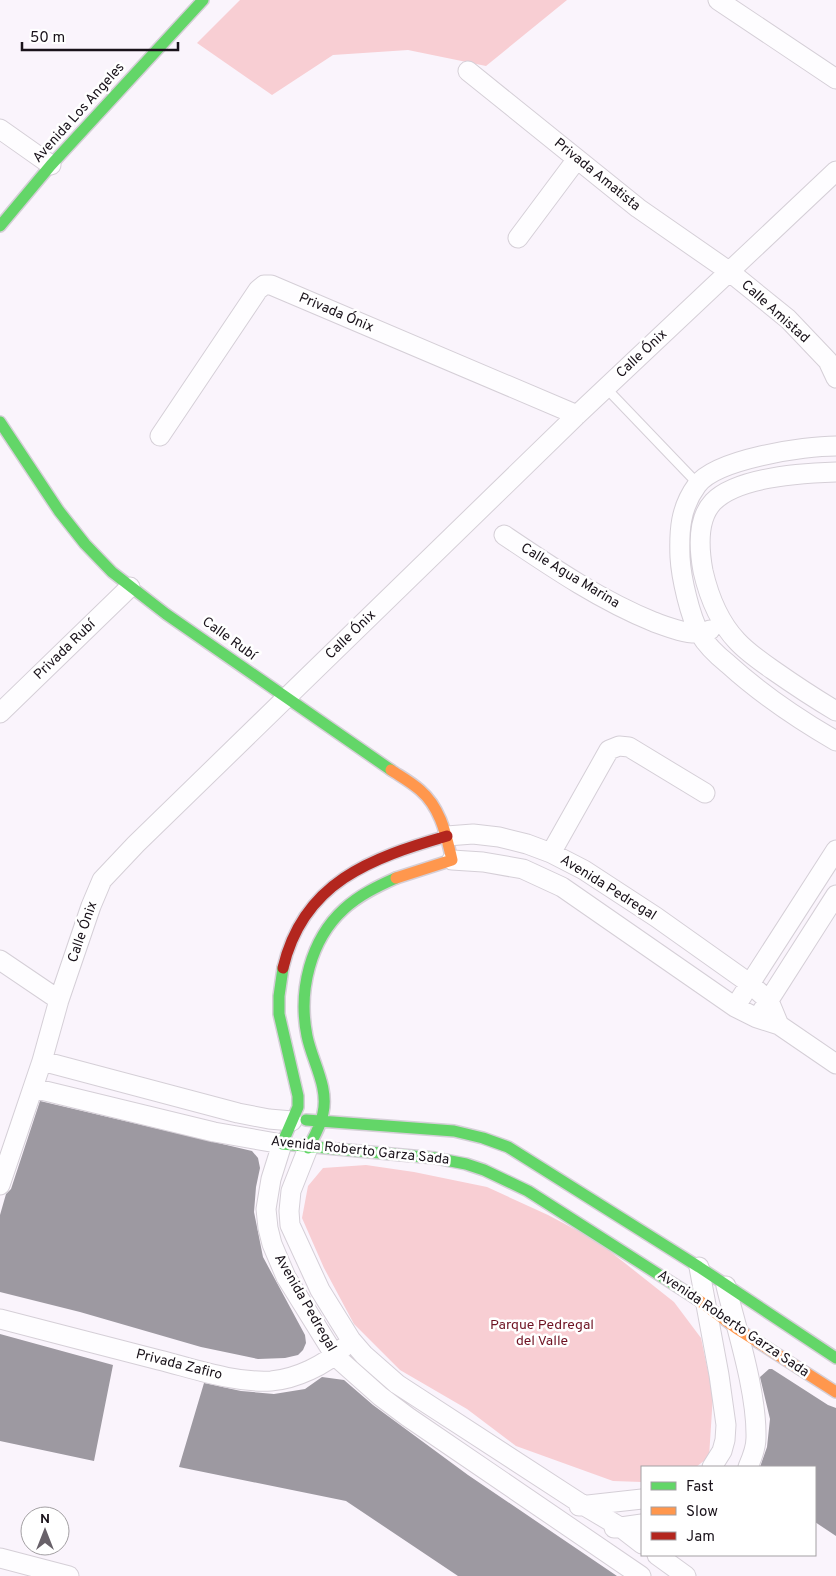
<svg xmlns="http://www.w3.org/2000/svg" width="836" height="1576" viewBox="0 0 836 1576" font-family="Overpass,sans-serif">
	<style>
		.green { fill: #f8ced3 }
		.building { fill: #9d99a1 }
		.lines { fill: none; stroke-linecap: round; stroke-linejoin: round }
		.lane-casing { stroke: #d5cfd7; stroke-width: 11 }
		.street-casing { stroke: #d5cfd7; stroke-width: 21 }
		.fast-casing { stroke: #d5cfd7; stroke-width: 14 }
		.slow-casing { stroke: #d5cfd7; stroke-width: 14 }
		.jam-casing { stroke: #d5cfd7; stroke-width: 14 }
		.lane { stroke: #fefdff; stroke-width: 9 }
		.street { stroke: #fefdff; stroke-width: 19 }
		.fast { stroke: #63d668; stroke-width: 11 }
		.slow { stroke: #ff974d; stroke-width: 11 }
		.jam { stroke: #b3261e; stroke-width: 11 }
		.labels { text-anchor: middle; dominant-baseline: central; stroke-width: 5; stroke-linejoin: round; paint-order: stroke }
		.street-label { font-size: 14px; fill: #19121a; stroke: #fff }
		.park-label { font-size: 14px; fill: #6e1323; stroke: #fff }
	</style>
	<rect width="100%" height="100%" fill="#faf4fc"/>
	<!-- green -->
	<path class="green" d="M 240,0 L 567,0 L 486,66 L 408,50 L 333,55 L 272,95 L 197,43 Z
		M 366,1165 L 414,1172 L 487,1187 L 548,1215 L 597,1241 L 674,1302 L 701,1338 L 713,1395 L 709,1457 L 696,1467 L 642,1467 L 642,1482 L 613,1481 L 516,1446 L 467,1409 L 400,1370 L 354,1324 L 324,1268 L 302,1218 L 308,1186 L 323,1168 Z"/>
	<!-- building -->
	<path class="building" d="M 40,1101 L 252,1151 L 258,1158 L 260,1168 L 256,1187 L 254,1212 L 263,1257 L 305,1335 L 306,1343 L 303,1350 L 298,1355 L 285,1358 L 258,1359 L 201,1347 L 80,1312 L 0,1292 L 0,1215 L 6,1194 L 11,1189 Z
		M 0,1334 L 113,1365 L 94,1461 L 0,1441 Z
		M 769,1369 L 772,1369 L 828,1405 L 836,1408 L 836,1536 L 815,1522 L 815,1467 L 760,1467 L 767,1447 L 770,1419 L 760,1377 Z
		M 322,1377 L 344,1380 L 373,1405 L 468,1475 L 617,1576 L 458,1576 L 346,1501 L 179,1467 L 204,1383 L 241,1391 L 274,1394 L 305,1389 Z"/>
	<g class="lines">
		<defs>
			<path id="lane" d="M 606,388 L 698,484"/>
			<path id="street" d="M 718,0 L 836,79
				M 468,71 L 638,208 L 730,272 L 788,319 L 828,361 L 836,378
				M 0,129 L 51,165
				M 518,238 L 577,159
				M 160,436 L 258,290 L 264,285 L 271,285 L 577,415
				M 836,446 C 804,446 716,459 697,485 C 680,508 679,531 680,557 C 681,577 690,617 700,634 C 707,646 718,656 728,664 C 761,694 798,719 836,741
				M 836,472 C 803,473 737,477 713,502 C 697,519 699,549 703,571 C 709,597 718,621 737,641 C 747,652 760,661 773,670 C 793,684 814,698 836,711
				M 504,535 C 553,568 600,600 654,622 C 668,627 685,634 699,633 C 703,633 707,631 710,630
				M 0,713 L 130,587
				M 447,836 L 473,834 L 499,837 L 527,844 L 551,853 L 584,870 L 656,917 L 749,983 L 769,1001 L 779,1025
				M 551,853 L 609,750 L 619,746 L 629,747 L 705,793
				M 452,860 L 483,862 L 523,869 L 562,887 L 735,1007 L 757,1018 L 779,1025 L 836,1064
				M 0,960 L 59,1000
				M 735,1007 L 836,850
				M 762,1011 L 836,895
				M 42,1061 L 238,1113 L 269,1119 L 292,1121
				M 33,1088 L 214,1132 L 282,1144 L 271,1179 L 266,1209 L 268,1228 L 272,1244 L 286,1277 L 335,1356 L 380,1396 L 408,1417 L 641,1576
				M 308,1148 L 291,1191 L 289,1211 L 290,1225 L 320,1290 L 351,1340 L 364,1355 L 397,1384 L 583,1505 L 620,1527 L 642,1544
				M 0,1185 L 42,1061 L 59,1000 L 91,906 L 102,880 L 136,844 L 577,415 L 836,171
				M 699,1267 L 719,1375 L 726,1425 L 725,1440 L 722,1451 L 712,1467
				M 726,1286 C 737,1331 757,1392 756,1438 C 756,1448 752,1458 748,1467
				M 0,1319 C 53,1333 106,1346 159,1360 C 195,1369 234,1383 271,1381 C 296,1379 325,1365 343,1348
				M 579,1506 L 642,1499
				M 614,1528 L 642,1524
				M 657,1555 L 686,1576
				M 0,1558 L 69,1576"/>
			<path id="fast" d="M 0,226 L 51,165 L 203,0
				M 0,422 L 59,511 L 85,544 L 112,572 L 166,614 L 391,770
				M 283,968 L 279,996 L 279,1014 L 298,1096 L 298,1107 L 282,1144 L 435,1158 L 466,1164 L 484,1170 L 528,1191 L 697,1299
				M 306,1120 L 454,1131 L 483,1138 L 508,1147 L 699,1267 L 836,1358
				M 308,1148 C 314,1137 321,1126 323,1113 C 329,1087 312,1061 307,1036 C 298,991 310,940 344,909 C 359,895 378,886 396,878"/>
			<path id="slow" d="M 391,770 C 400,776 411,782 420,790 C 441,808 446,835 452,860 L 396,878
				M 697,1299 L 736,1328 L 836,1392"/>
			<path id="jam" d="M 283,968 C 303,882 371,858 447,836"/>
		</defs>
		<!-- lane casing -->
		<use href="#lane" class="lane-casing"/>
		<!-- street casing -->
		<use href="#street" class="street-casing"/>
		<!-- fast casing -->
		<use href="#fast" class="fast-casing"/>
		<!-- slow casing -->
		<use href="#slow" class="slow-casing"/>
		<!-- jam casing -->
		<use href="#jam" class="jam-casing"/>
		<!-- lane -->
		<use href="#lane" class="lane"/>
		<!-- street -->
		<use href="#street" class="street"/>
		<!-- fast -->
		<use href="#fast" class="fast"/>
		<!-- slow -->
		<use href="#slow" class="slow"/>
		<!-- jam -->
		<use href="#jam" class="jam"/>
	</g>
	<g class="labels">
		<!-- street labels -->
		<g class="street-label">
			<text transform="translate(79 113) rotate(-48)">Avenida Los Angeles</text>
			<text transform="translate(597 175) rotate(39)">Privada Amatista</text>
			<text transform="translate(775 312) rotate(42)">Calle Amistad</text>
			<text transform="translate(336 313) rotate(23)">Privada Ónix</text>
			<text transform="translate(642 354) rotate(-43)">Calle Ónix</text>
			<text transform="translate(570 576) rotate(31)">Calle Agua Marina</text>
			<text transform="translate(351 635) rotate(-44)">Calle Ónix</text>
			<text transform="translate(229 639) rotate(36)">Calle Rubí</text>
			<text transform="translate(65 650) rotate(-44)">Privada Rubí</text>
			<text transform="translate(608 888) rotate(32)">Avenida Pedregal</text>
			<text transform="translate(83 932) rotate(-71)">Calle Ónix</text>
			<text transform="translate(360 1151) rotate(6)">Avenida Roberto Garza Sada</text>
			<text transform="translate(305 1303) rotate(60)">Avenida Pedregal</text>
			<text transform="translate(733 1324) rotate(34)">Avenida Roberto Garza Sada</text>
			<text transform="translate(179 1365) rotate(14)">Privada Zafiro</text>
		</g>
		<!-- park labels -->
		<g class="park-label">
			<text x="542" y="1325">Parque Pedregal<tspan x="542" dy="16">del Valle</tspan></text>
		</g>
	</g>
	<!-- legend -->
	<rect x="641" y="1466" width="175" height="90" fill="#ffffff" stroke="#a3a0a3"/>
	<rect x="651" y="1482" width="25" height="8" fill="#63d668" stroke="#a3a0a3"/>
	<text x="686" y="1491" font-size="15" fill="#19121a">Fast</text>
	<rect x="651" y="1507" width="25" height="8" fill="#ff974d" stroke="#a3a0a3"/>
	<text x="686" y="1516" font-size="15" fill="#19121a">Slow</text>
	<rect x="651" y="1532" width="25" height="8" fill="#b3261e" stroke="#a3a0a3"/>
	<text x="686" y="1541" font-size="15" fill="#19121a">Jam</text>
	<!-- north arrow -->
	<g transform="translate(45 1531)"><circle r="24" fill="#ffffff" stroke="#a3a0a3"/>
	<path d="M0-4L9 19L0 12L-9 19Z" fill="#686169"/>
	<text y="-8" font-size="14" font-weight="bold" text-anchor="middle" fill="#19121a">N</text>
	</g>
	<!-- scale -->
	<path d="M22 42v8h156v-8" fill="none" stroke="#19121a" stroke-width="2.5"/>
	<text x="30" y="42" font-size="15" fill="#19121a" stroke="#ffffff" stroke-width="4" paint-order="stroke">50 m</text>
</svg>
